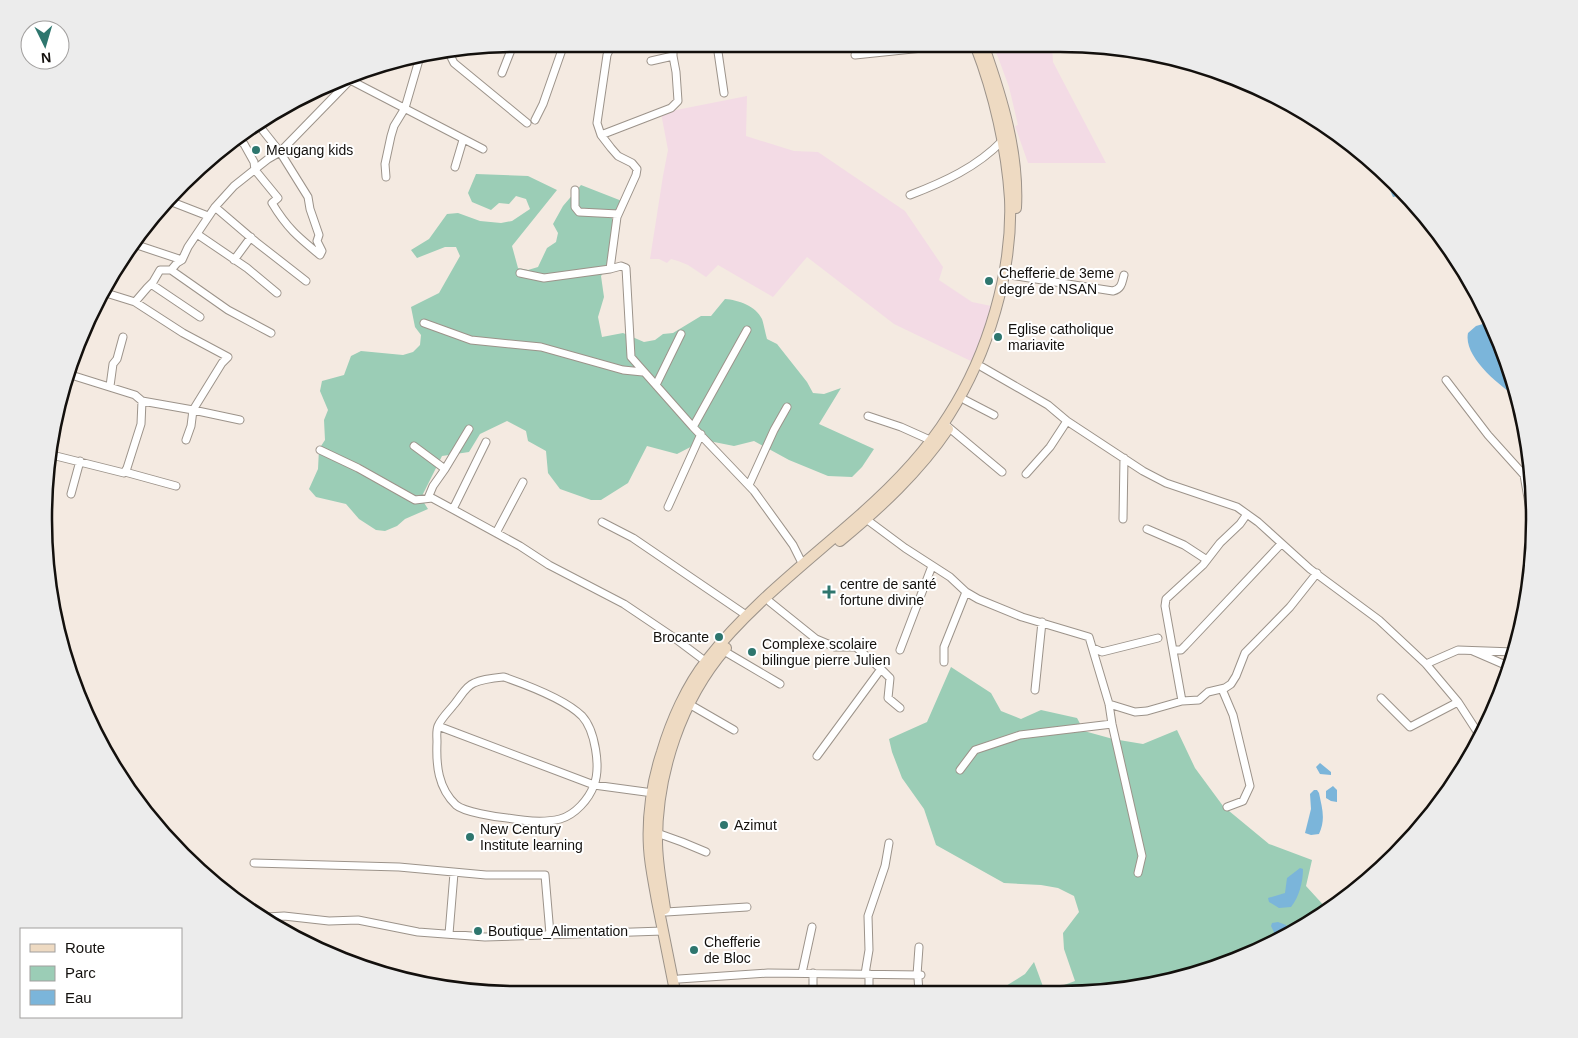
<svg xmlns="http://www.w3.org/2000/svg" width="1578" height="1038" viewBox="0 0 1578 1038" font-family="Arial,sans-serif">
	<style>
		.industrial { fill: #f3dbe5 }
		.green { fill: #9bcdb6 }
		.water { fill: #7bb5da }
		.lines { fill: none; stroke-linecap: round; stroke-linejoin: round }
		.street-casing { stroke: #9c938a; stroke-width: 9 }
		.secondary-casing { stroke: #9c938a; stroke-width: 12 }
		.street { stroke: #fff; stroke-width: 7 }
		.secondary { stroke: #eedac2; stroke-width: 10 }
		.poi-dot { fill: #2e766e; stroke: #fff; stroke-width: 2 }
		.labels { text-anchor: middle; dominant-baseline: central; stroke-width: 4; stroke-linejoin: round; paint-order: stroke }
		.poi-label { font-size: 14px; fill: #13100d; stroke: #fff; text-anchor: start }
		.rim { fill: none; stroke: #13100d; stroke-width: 2.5 }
	</style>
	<rect width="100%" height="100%" fill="#f4eae1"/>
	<!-- industrial -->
	<path class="industrial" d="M 993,47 L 1052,47 L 1053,62 L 1106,163 L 1028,163 L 1015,126 L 1018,125 L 1009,87 L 998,57 Z
		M 747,96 L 746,136 L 794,151 L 818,152 L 905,211 L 943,267 L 939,280 L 972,302 L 996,307 L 977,364 L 894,324 L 807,257 L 773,297 L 718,265 L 706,277 L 688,265 L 678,261 L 671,259 L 667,263 L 659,259 L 650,259 L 663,176 L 668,150 L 661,113 Z"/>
	<!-- green -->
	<path class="green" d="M 476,174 L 528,176 L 557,190 L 512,246 L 518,268 L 528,270 L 538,267 L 547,248 L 556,242 L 558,233 L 553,224 L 563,206 L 581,185 L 627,203 L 612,218 L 614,259 L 601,276 L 604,297 L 598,317 L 602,337 L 623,333 L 644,342 L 655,340 L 663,334 L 673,333 L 701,316 L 711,316 L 725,299 C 738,300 756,306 762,319 C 764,325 765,332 767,339 L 777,344 L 807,382 L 813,393 L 824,394 L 841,388 L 819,424 L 874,449 L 862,467 L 852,477 L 828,476 L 789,460 L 754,441 L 734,446 L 704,440 L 677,454 L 647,446 L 628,483 L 601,500 L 591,500 L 560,489 L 548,473 L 546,451 L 528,441 L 526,431 L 507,421 L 480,434 L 469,452 L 442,456 L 421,498 L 428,509 L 405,519 L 397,526 L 385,531 L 376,530 L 359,519 L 346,504 L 316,497 L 309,489 L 318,469 L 319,449 L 325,440 L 324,420 L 328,410 L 320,391 L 322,381 L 344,375 L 351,356 L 361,351 L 403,355 L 413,352 L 420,345 L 421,335 L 415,327 L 411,307 L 439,293 L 460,256 L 456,247 L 445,247 L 417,258 L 411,250 L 429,239 L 447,214 L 458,213 L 480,221 L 501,223 L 512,221 L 530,209 L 526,199 L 516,196 L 509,204 L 499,203 L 491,210 L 472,202 L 468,193 Z
		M 951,667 L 991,693 L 1001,711 L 1021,719 L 1041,710 L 1077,718 L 1084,731 L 1113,739 L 1143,744 L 1177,730 L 1195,768 L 1223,806 L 1269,844 L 1312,860 L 1306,886 L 1327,909 L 1269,945 L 1182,978 L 1090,993 L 1003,993 L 1001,989 L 1025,974 L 1034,962 L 1045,992 L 1075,981 L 1064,949 L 1063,933 L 1079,912 L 1074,896 L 1058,888 L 1041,885 L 1004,883 L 936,845 L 924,809 L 902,778 L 892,752 L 889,739 L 927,722 Z"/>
	<!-- water -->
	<path class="water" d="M 1371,161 L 1373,162 L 1403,195 L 1393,197 L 1385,178 Z
		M 1490,322 L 1518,396 L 1518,398 C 1500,386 1463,357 1468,333 L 1476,326 Z
		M 1320,763 L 1331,772 L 1331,775 L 1320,774 L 1316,767 Z
		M 1333,786 L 1337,790 L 1337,802 L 1331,801 L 1326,798 L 1326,791 Z
		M 1314,790 L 1317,790 L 1319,793 C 1322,808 1326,819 1319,834 L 1311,835 L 1305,833 L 1311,809 L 1310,794 Z
		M 1300,868 L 1303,869 C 1303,882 1299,897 1291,907 L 1279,908 L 1269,902 L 1268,898 L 1285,893 L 1287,878 Z
		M 1278,922 L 1286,925 L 1290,932 L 1276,941 L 1271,937 L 1274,932 L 1271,926 L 1272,923 Z"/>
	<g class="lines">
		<defs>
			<path id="street" d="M 612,44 L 607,55 L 597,123 L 601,135 L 611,148 L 618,156 L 632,163 L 637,169 L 636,175 L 617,217 L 610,269 L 621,266 L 626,268 L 631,357 L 693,427 L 754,491 L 793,545 L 803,565
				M 717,45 L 724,93
				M 450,55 L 454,63 L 527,123
				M 855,55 L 932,47
				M 651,61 L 673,56 L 673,45
				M 502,73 L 513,45
				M 350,80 L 483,149
				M 535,120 L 543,104 L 564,44
				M 601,135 L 671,108 L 678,101 L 676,72 L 673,56
				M 238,139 L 244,144 L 254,162 L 255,170 L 278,198 L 272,203 C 287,228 298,237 320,255 L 322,251 L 317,241 L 319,235 L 310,209 L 308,197 L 280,152 L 257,123
				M 455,167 L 463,140
				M 386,177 L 385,164 L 391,136 L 394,126 L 405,108 L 419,60
				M 575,190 L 575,207 L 579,212 L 618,214
				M 910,195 C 944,182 977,167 1002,141
				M 172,202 L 208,216
				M 215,207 L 256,242 L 306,281
				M 197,234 L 247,268 L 277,293
				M 134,244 L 182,260
				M 234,260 L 251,237
				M 171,270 L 228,310 L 271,333
				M 520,273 L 544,278 L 610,269
				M 1010,275 L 1113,291 C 1122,289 1122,282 1124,275
				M 151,284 L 200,317
				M 106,293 L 135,302 L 183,333 L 228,357 L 222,363 L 193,410 L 240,420
				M 135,302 L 147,288 L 153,282 L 160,270 L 171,270 L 177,263 L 182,260 L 188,247 L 215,207 L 234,186 L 268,159 L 280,152 L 356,74
				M 424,323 L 471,340 L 541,347 L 623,370 L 643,372
				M 982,367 L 1048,405 L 1067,421 L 1143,471 L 1166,483 L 1237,507 L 1258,522 L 1310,569 L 1379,620 L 1426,664 L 1458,702 L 1480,736
				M 71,375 L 135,395 L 142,401 L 193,410 L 191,426 L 186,440
				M 1446,380 L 1488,435 L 1524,475 L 1532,521
				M 656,385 L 681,334
				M 110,386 L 113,364 L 117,359 L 123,337
				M 965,400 L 994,415
				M 868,416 L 901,427 L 930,440
				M 947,426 L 1002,472
				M 693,427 L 747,330
				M 414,446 L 445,469 L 433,486 L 428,498
				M 320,450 L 358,468 L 415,500 L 432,498 L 456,511 L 520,546 L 549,565 L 624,604 L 673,637 L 705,661
				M 52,455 L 124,473 L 127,468 L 141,424 L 142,401
				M 445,469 L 469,429
				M 125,472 L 176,486
				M 1026,474 L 1050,447 L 1067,421
				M 749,485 L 774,430 L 787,407
				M 71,494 L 80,461
				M 668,507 L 701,434
				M 453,509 L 486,442
				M 866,519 L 905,548 L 950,577 L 966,592 L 978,599 L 1022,617 L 1089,637 L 1109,704 L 1112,724 L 1142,856 L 1138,873
				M 1123,519 L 1124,458
				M 602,522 L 633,538 L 746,615
				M 1147,529 L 1184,545 L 1207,560
				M 496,533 L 523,482
				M 770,602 L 816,639 L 835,647 L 856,647 L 881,669 L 817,756
				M 1093,648 L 1102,652 L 1158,638
				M 900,650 L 932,566
				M 1173,650 L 1181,650 L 1185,646 L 1281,544
				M 724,651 L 780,684
				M 1473,651 L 1510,667
				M 944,662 L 944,647 L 966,592
				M 1426,664 L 1458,650 L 1514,652
				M 881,669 L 890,678 L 888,698 L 900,708
				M 504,677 C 527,685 565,699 582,716 C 595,730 601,767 594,785 C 589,799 575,815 560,819 C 544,823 524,821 507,818 C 496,817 464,812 456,805 C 438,788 436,765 437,742 C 437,737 436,731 438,726 C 441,718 451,709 456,702 C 461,696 466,686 474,683 C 483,679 494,678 504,677 Z
				M 1222,689 L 1233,715 L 1250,786 L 1243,801 L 1227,807
				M 1035,690 L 1042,622
				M 1381,698 L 1410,727 L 1458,702
				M 1182,701 L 1165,606 L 1166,599 L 1203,565 L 1220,543 L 1240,524 L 1247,514
				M 689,704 L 734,730
				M 1109,704 L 1135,712 L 1147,711 L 1182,701 L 1199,700 L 1208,692 L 1225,688 L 1231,684 L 1236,676 L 1245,653 L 1290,607 L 1317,573
				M 438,726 L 594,785 L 653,793
				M 960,770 L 975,750 L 1020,735 L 1112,724
				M 657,833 L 682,842 L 706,852
				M 254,863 L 399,867 L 486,875 L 545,875 L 550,934
				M 666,912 L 747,907
				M 267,917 L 284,916 L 329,921 L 358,920 L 418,932 L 485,937 L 663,931
				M 449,934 L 454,873
				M 802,973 L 812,927
				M 813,973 L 813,992
				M 865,974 L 869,950 L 868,916 L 885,866 L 889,843
				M 869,974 L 869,992
				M 917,975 L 919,947
				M 918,978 L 919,992
				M 679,979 L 768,973 L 921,975"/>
			<path id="secondary" d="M 984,47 C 1002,98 1019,153 1016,208
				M 840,541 C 880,508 919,472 948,429
				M 665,909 C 662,887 657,864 657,841 C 657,773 681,700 726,648
				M 675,991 C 669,961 663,931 657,901 C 654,883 650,866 649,848 C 647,817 652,781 662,752 C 671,721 687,685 707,660 C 750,605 807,562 860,515 C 893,486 926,452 949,415 C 988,354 1013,271 1010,199 C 1007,150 994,93 976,47"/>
		</defs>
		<!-- street casing -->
		<use href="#street" class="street-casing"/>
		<!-- secondary casing -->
		<use href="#secondary" class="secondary-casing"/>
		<!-- street -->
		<use href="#street" class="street"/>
		<!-- secondary -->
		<use href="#secondary" class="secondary"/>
	</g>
	<!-- markers -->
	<g class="poi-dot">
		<circle cx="256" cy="150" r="5"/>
		<circle cx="989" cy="281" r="5"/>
		<circle cx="998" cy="337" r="5"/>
		<path d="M826.5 584.5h5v5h5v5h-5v5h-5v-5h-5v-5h5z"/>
		<circle cx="719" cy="637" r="5"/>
		<circle cx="752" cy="652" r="5"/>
		<circle cx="724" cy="825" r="5"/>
		<circle cx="470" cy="837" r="5"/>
		<circle cx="478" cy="931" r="5"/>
		<circle cx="694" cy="950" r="5"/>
	</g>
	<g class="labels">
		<!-- poi labels -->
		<g class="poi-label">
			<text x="266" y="150">Meugang kids</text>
			<text x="999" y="273">Chefferie de 3eme<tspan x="999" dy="16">degré de NSAN</tspan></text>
			<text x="1008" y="329">Eglise catholique<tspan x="1008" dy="16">mariavite</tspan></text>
			<text x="840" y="584">centre de santé<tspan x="840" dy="16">fortune divine</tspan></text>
			<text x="709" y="637" text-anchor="end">Brocante</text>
			<text x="762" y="644">Complexe scolaire<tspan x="762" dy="16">bilingue pierre Julien</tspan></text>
			<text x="734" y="825">Azimut</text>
			<text x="480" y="829">New Century<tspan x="480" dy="16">Institute learning</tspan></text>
			<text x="488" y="931">Boutique_Alimentation</text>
			<text x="704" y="942">Chefferie<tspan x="704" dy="16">de Bloc</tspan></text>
		</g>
	</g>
	<!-- crop -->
	<path d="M0 0H1578V1038H0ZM518 52H1060A466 466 0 0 1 1526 518V520A466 466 0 0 1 1060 986H518A466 466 0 0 1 52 520V518A466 466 0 0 1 518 52Z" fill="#ececec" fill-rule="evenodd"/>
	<path class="rim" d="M518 52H1060A466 466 0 0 1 1526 518V520A466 466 0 0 1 1060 986H518A466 466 0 0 1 52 520V518A466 466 0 0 1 518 52Z"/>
	<!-- legend -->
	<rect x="20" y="928" width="162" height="90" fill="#ffffff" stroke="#a19f9e"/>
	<rect x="30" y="944" width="25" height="8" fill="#eedac2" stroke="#a19f9e"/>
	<text x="65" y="953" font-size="15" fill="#13100d">Route</text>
	<rect x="30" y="966" width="25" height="15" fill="#9bcdb6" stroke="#a19f9e"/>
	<text x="65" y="978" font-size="15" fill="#13100d">Parc</text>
	<rect x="30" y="990" width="25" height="15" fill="#7bb5da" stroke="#a19f9e"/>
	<text x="65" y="1003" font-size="15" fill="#13100d">Eau</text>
	<!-- north arrow -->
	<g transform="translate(45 45) rotate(175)"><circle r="24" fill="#ffffff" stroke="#a19f9e"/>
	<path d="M0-4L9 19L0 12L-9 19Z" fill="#2e766e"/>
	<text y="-8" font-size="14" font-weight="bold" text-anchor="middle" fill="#13100d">N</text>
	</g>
</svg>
